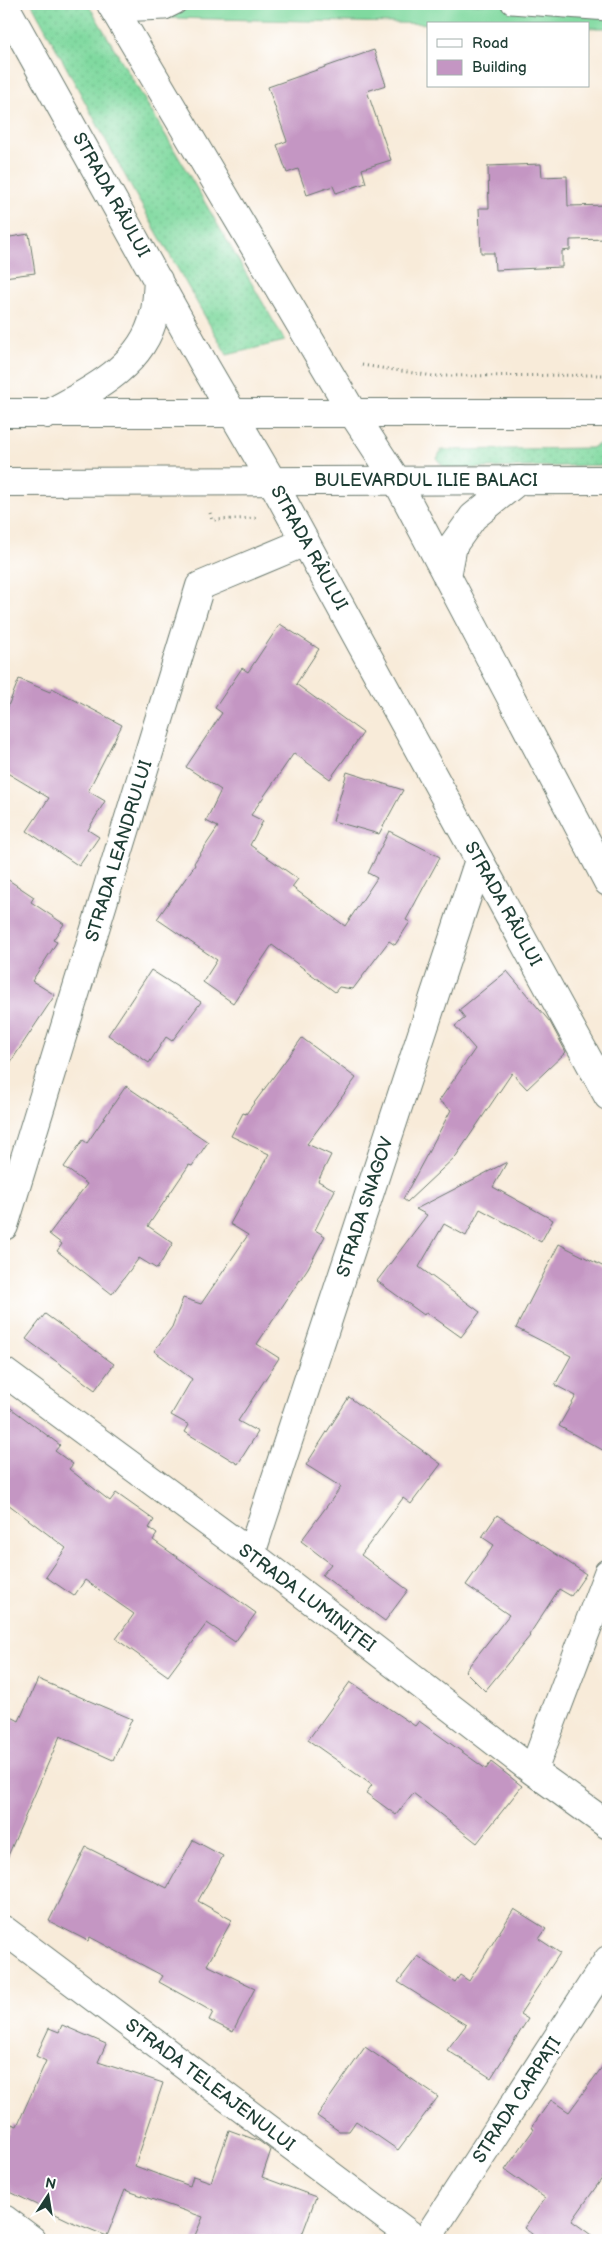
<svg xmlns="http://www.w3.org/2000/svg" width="612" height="2244" viewBox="0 0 612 2244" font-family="'Balsamiq Sans',sans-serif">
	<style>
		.grass { fill: url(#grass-dots); stroke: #4f8b6a }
		.pitch { fill: #7fd99f; stroke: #4f8b6a }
		.building { fill: #c496c3 }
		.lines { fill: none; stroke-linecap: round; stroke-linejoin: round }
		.service-casing { stroke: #6b7a6e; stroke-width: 21 }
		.minor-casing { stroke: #6b7a6e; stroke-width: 30 }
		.secondary-casing { stroke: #6b7a6e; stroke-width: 30 }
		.primary-casing { stroke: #6b7a6e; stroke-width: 30 }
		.path { stroke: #6b7a6e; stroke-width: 3; stroke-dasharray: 1 4; stroke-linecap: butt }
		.service { stroke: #fff; stroke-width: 19 }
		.minor { stroke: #fff; stroke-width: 28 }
		.secondary { stroke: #fff; stroke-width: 28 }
		.primary { stroke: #fff; stroke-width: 28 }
		.labels { text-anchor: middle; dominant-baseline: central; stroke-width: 5; stroke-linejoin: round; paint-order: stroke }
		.street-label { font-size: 18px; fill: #1f3d34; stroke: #fff }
	</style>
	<defs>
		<pattern id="grass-dots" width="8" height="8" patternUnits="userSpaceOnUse" patternTransform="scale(1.25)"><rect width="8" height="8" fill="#7fd99f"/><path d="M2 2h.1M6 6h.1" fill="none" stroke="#6dbb8a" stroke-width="1.8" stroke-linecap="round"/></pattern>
	</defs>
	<rect width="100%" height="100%" fill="#fff"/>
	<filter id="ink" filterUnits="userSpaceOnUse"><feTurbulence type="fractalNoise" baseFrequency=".02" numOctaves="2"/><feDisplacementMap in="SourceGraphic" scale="10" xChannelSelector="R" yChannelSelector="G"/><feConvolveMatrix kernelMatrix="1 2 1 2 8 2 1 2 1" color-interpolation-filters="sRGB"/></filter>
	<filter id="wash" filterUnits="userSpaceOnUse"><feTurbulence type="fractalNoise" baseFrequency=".0096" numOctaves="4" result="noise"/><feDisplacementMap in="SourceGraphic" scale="20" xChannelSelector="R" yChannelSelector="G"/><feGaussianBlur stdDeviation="1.12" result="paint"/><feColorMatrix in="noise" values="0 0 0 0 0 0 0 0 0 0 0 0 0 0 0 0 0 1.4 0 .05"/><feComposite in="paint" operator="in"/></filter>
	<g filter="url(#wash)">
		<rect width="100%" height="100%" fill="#f8ebd9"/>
		<!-- grass -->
		<path class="grass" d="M 32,4 L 88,4 L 185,168 L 285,341 L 227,355 L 135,194 Z
			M 608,440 L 608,465 L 445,469 L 437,459 L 441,450 L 591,448 Z"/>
		<!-- pitch -->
		<path class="pitch" d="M 160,4 L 608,4 L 608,28 L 588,28 L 588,24 L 441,24 L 169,18 Z"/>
		<g id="blocks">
			<!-- building -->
			<path class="building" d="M 374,50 L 386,85 L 367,91 L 391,160 L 362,169 L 366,183 L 336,193 L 333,186 L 307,195 L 298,169 L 287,173 L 277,145 L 287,141 L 268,87 Z
				M 541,164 L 542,177 L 567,176 L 568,206 L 608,205 L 608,239 L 570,240 L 570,250 L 562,251 L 562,267 L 495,270 L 494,253 L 481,253 L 479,208 L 489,208 L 488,166 Z
				M 29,234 L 35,273 L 4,277 L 4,238 Z
				M 280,624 L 319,649 L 296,684 L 363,733 L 330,779 L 294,753 L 251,815 L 263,821 L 250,845 L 298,879 L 292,887 L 345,926 L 377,878 L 368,873 L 389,831 L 440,857 L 406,920 L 410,922 L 395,945 L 389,941 L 353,989 L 339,987 L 335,992 L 272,945 L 233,1003 L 203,982 L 217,960 L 157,919 L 195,865 L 194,863 L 218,827 L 206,821 L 221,790 L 186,767 L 222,713 L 215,708 L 242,668 L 248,672 Z
				M 19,679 L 50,692 L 52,688 L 122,725 L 88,791 L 105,801 L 88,830 L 99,837 L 79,866 L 27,831 L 49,798 L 4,771 L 4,716 Z
				M 347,772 L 403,790 L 379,834 L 333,821 Z
				M 4,877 L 34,897 L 31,902 L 64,924 L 53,940 L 57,942 L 32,981 L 55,995 L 4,1072 Z
				M 151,970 L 201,1002 L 172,1041 L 166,1037 L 149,1063 L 108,1035 Z
				M 507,971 L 550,1022 L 566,1052 L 527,1089 L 512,1073 L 456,1156 L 407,1202 L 403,1199 L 451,1110 L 439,1101 L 475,1049 L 455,1026 L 465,1018 L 459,1010 Z
				M 302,1038 L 356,1078 L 307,1144 L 331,1155 L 318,1181 L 335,1190 L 315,1230 L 325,1236 L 308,1268 L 257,1344 L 279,1358 L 238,1421 L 258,1432 L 238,1464 L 185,1432 L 189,1425 L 171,1415 L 192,1379 L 154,1351 L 172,1327 L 183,1298 L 201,1304 L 248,1235 L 230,1224 L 269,1154 L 231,1136 L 243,1113 L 246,1114 Z
				M 126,1086 L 208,1142 L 192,1166 L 189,1165 L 148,1226 L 173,1243 L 157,1269 L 139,1258 L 112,1294 L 57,1251 L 62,1244 L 49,1234 L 87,1184 L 64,1167 L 83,1140 L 87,1143 Z
				M 507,1162 L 493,1187 L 553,1220 L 541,1242 L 480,1209 L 466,1236 L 444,1224 L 419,1267 L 480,1312 L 461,1337 L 426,1312 L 424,1315 L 377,1281 L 427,1215 L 416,1209 Z
				M 559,1244 L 608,1269 L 608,1453 L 559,1426 L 576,1396 L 555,1385 L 571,1356 L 516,1328 Z
				M 45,1314 L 114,1364 L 95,1390 L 26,1339 Z
				M 349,1397 L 441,1464 L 411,1504 L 403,1498 L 361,1555 L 408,1590 L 385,1621 L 322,1575 L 331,1564 L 301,1541 L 341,1487 L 306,1465 Z
				M 4,1403 L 60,1445 L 55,1451 L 73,1464 L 69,1469 L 110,1501 L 116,1493 L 154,1520 L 149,1528 L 157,1534 L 153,1540 L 256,1613 L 235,1642 L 207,1623 L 168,1676 L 116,1639 L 134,1614 L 85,1580 L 74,1596 L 46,1577 L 66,1548 L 4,1501 Z
				M 497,1515 L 586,1574 L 571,1596 L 559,1589 L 529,1635 L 530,1636 L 485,1691 L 465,1671 L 509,1615 L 466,1585 L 494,1545 L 482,1537 Z
				M 38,1679 L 132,1719 L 113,1760 L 60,1736 L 4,1865 L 4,1713 L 19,1721 Z
				M 350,1682 L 415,1726 L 419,1721 L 486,1769 L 491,1762 L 522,1786 L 477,1843 L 413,1793 L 396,1815 L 366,1793 L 372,1785 L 308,1740 Z
				M 193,1840 L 223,1856 L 198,1901 L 232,1920 L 207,1965 L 255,1988 L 233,2032 L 209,2020 L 213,2012 L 159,1982 L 163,1976 L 90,1937 L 88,1941 L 49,1921 L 86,1847 L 167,1888 Z
				M 514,1909 L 546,1929 L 539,1939 L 560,1953 L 520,2014 L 528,2019 L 491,2078 L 447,2050 L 466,2025 L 398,1982 L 418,1956 L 455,1982 L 460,1975 L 469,1981 Z
				M 62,2025 L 106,2044 L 98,2062 L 163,2083 L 135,2166 L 190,2186 L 193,2176 L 211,2182 L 229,2130 L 259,2141 L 271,2150 L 262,2177 L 316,2197 L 300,2240 L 193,2240 L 203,2217 L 125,2190 L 107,2236 L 72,2222 L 4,2189 L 4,2141 L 12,2124 L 17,2126 L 46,2061 L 36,2056 L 49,2028 L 59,2032 Z
				M 365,2047 L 438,2097 L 398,2150 L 356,2121 L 349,2131 L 339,2131 L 317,2116 Z
				M 608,2059 L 608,2170 L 572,2221 L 598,2240 L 540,2240 L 524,2228 L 545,2198 L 505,2170 L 534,2129 L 531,2128 L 551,2100 L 569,2112 Z"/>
		</g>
	</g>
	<g filter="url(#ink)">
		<use href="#blocks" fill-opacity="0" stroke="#6b7a6e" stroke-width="1"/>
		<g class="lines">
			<defs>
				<path id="service" d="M 511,4 L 608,11
					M 116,12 L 165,10 L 177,4"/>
				<path id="minor" d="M 4,1226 L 200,586 L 305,542
					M 4,1372 L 251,1554 L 533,1771 L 608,1825
					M 251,1554 L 479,860
					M 533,1771 L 608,1573
					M 4,1930 L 417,2240
					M 4,2219 L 32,2240
					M 426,2240 L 608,1960"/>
				<path id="secondary" d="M 4,413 L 608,413
					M 4,482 L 608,480"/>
				<path id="primary" d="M 4,4 L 205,366 L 272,481 L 608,1096
					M 111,4 L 354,415 L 397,481 L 608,882
					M 48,414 C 90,391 143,366 154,315 C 157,304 157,292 158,280
					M 447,577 L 453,545 L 473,517 L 519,480"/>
			</defs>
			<!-- service casing -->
			<use href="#service" class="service-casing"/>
			<!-- minor casing -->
			<use href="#minor" class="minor-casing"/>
			<!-- secondary casing -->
			<use href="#secondary" class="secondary-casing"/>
			<!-- primary casing -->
			<use href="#primary" class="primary-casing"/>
			<!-- path -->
			<path class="path" d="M 362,365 L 433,376 L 608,375
				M 210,513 L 212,520 L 256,518"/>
			<!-- service -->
			<use href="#service" class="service"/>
			<!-- minor -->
			<use href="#minor" class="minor"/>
			<!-- secondary -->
			<use href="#secondary" class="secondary"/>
			<!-- primary -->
			<use href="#primary" class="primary"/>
		</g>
	</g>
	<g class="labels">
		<!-- street labels -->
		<g class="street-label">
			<text transform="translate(111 195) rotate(61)">STRADA RÂULUI</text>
			<text x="426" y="480">BULEVARDUL ILIE BALACI</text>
			<text transform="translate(309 548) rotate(61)">STRADA RÂULUI</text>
			<text transform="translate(119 851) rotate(-73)">STRADA LEANDRULUI</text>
			<text transform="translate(503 904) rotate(61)">STRADA RÂULUI</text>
			<text transform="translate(365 1207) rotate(-72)">STRADA SNAGOV</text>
			<text transform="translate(307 1598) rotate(37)">STRADA LUMINIȚEI</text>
			<text transform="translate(210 2085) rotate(37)">STRADA TELEAJENULUI</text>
			<text transform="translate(517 2100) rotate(-57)">STRADA CARPAȚI</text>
		</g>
	</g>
	<!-- margin -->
	<rect width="612" height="2244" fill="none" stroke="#fff" stroke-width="20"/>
	<!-- legend -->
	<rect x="427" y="22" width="162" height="65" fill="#ffffff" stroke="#a5b1ae"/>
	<rect x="437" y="39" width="25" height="8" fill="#ffffff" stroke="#a5b1ae"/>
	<text x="472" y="48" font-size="15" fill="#1f3d34">Road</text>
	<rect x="437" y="60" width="25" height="15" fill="#c496c3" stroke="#a5b1ae"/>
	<text x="472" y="72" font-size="15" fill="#1f3d34">Building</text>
	<!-- north arrow -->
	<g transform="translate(48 2196) rotate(12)" stroke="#ffffff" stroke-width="4" paint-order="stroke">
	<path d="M0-4L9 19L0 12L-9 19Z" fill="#1f3d34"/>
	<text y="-8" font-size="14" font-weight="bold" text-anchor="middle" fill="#1f3d34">N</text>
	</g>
</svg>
